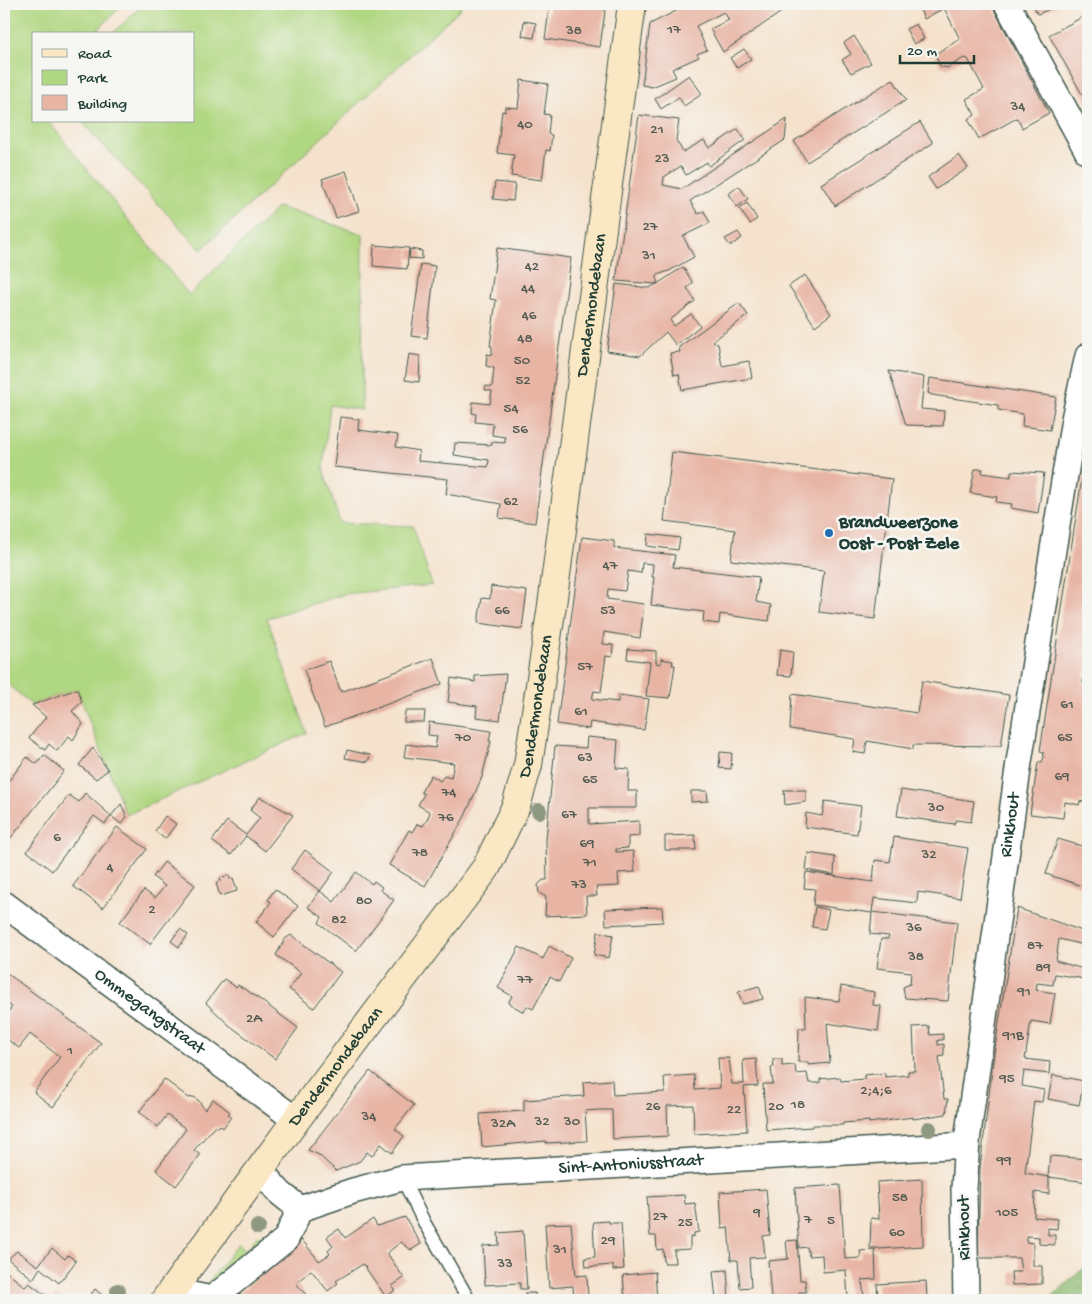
<svg xmlns="http://www.w3.org/2000/svg" width="1092" height="1304" viewBox="0 0 1092 1304" font-family="'Gochi Hand',sans-serif">
	<style>
		.green { fill: #b0d781; stroke: #688a5a }
		.forest { fill: url(#forest-crowns); stroke: #567a52 }
		.building { fill: #e8b5a5 }
		.lines { fill: none; stroke-linecap: round; stroke-linejoin: round }
		.lane-casing { stroke: #3f564b; stroke-width: 15 }
		.street-casing { stroke: #3f564b; stroke-width: 28 }
		.secondary-casing { stroke: #3f564b; stroke-width: 30 }
		.lane { stroke: #fff; stroke-width: 12 }
		.street { stroke: #fff; stroke-width: 25 }
		.secondary { stroke: #fae7c3; stroke-width: 28 }
		.tree { fill: #8f9881 }
		.poi-dot { fill: #1f6fb2; stroke: #f6f6f2; stroke-width: 2 }
		.labels { text-anchor: middle; dominant-baseline: central; stroke-width: 5; stroke-linejoin: round; paint-order: stroke }
		.number-label { font-size: 15px; fill: #515b50 }
		.street-label { font-size: 18px; fill: #1f3d34; stroke: #f6f6f2 }
		.poi-label { font-size: 18px; font-weight: bold; fill: #1f3d34; stroke: #f6f6f2; text-anchor: start }
	</style>
	<defs>
		<pattern id="forest-crowns" width="20" height="18" patternUnits="userSpaceOnUse" patternTransform="scale(1.25)"><rect width="20" height="18" fill="#8cb86f"/><path d="M2 6a3 3 0 1 1 6 0M12 15a3 3 0 1 1 6 0" fill="none" stroke="#72975c"/></pattern>
	</defs>
	<rect width="100%" height="100%" fill="#f6f6f2"/>
	<filter id="ink" filterUnits="userSpaceOnUse"><feTurbulence type="fractalNoise" baseFrequency=".02" numOctaves="2"/><feDisplacementMap in="SourceGraphic" scale="10" xChannelSelector="R" yChannelSelector="G"/><feConvolveMatrix kernelMatrix="1 2 1 2 8 2 1 2 1" color-interpolation-filters="sRGB"/></filter>
	<filter id="wash" filterUnits="userSpaceOnUse"><feTurbulence type="fractalNoise" baseFrequency=".0096" numOctaves="4" result="noise"/><feDisplacementMap in="SourceGraphic" scale="20" xChannelSelector="R" yChannelSelector="G"/><feGaussianBlur stdDeviation="1.12" result="paint"/><feColorMatrix in="noise" values="0 0 0 0 0 0 0 0 0 0 0 0 0 0 0 0 0 1.4 0 .05"/><feComposite in="paint" operator="in"/></filter>
	<g filter="url(#wash)">
		<rect width="100%" height="100%" fill="#f5e2cc"/>
		<!-- green -->
		<path class="green" d="M 4,4 L 123,4 L 94,34 L 34,34 L 34,96 L 30,99 L 34,104 L 34,121 L 48,121 L 189,295 L 278,207 L 363,234 L 362,410 L 330,405 L 323,469 L 340,523 L 413,526 L 432,585 L 345,594 L 267,618 L 307,733 L 126,815 L 77,689 L 32,705 L 4,681 L 4,126 L 11,119 L 4,112 Z
			M 144,4 L 458,4 L 461,8 L 201,250 L 81,121 L 194,121 L 194,34 L 112,34 Z
			M 258,1235 L 264,1240 L 200,1292 L 239,1243 L 246,1250 Z"/>
		<!-- forest -->
		<path class="forest" d="M 1088,1264 L 1088,1300 L 1048,1300 Z"/>
		<g id="blocks">
			<!-- building -->
			<path class="building" d="M 550,4 L 606,4 L 600,47 L 545,39 Z
				M 690,4 L 793,4 L 723,52 L 710,29 L 729,20 L 724,12 L 696,26 L 707,50 L 697,54 L 699,57 L 672,69 L 676,77 L 652,87 L 642,85 L 650,24 Z
				M 918,4 L 991,4 L 1049,113 L 1022,128 L 1017,118 L 979,139 L 968,119 L 975,115 L 966,99 L 984,89 L 968,59 L 964,58 L 947,68 L 940,66 L 935,54 L 960,39 L 944,8 L 924,19 Z
				M 1032,4 L 1061,4 L 1038,14 Z
				M 1088,14 L 1088,105 L 1049,35 Z
				M 524,21 L 536,23 L 534,38 L 522,36 Z
				M 916,24 L 924,39 L 914,44 L 906,29 Z
				M 854,36 L 871,63 L 851,73 L 842,60 L 851,54 L 844,43 Z
				M 744,49 L 751,59 L 737,68 L 730,58 Z
				M 689,75 L 702,94 L 684,106 L 679,97 L 661,109 L 655,99 Z
				M 893,79 L 906,100 L 807,162 L 794,141 Z
				M 521,80 L 548,84 L 544,114 L 550,115 L 548,134 L 552,135 L 550,151 L 546,150 L 542,180 L 511,176 L 514,155 L 497,153 L 502,111 L 505,112 L 505,107 L 518,108 Z
				M 639,115 L 679,120 L 676,140 L 683,152 L 704,140 L 709,148 L 738,129 L 745,140 L 709,166 L 707,162 L 686,175 L 681,166 L 664,177 L 663,185 L 682,189 L 787,119 L 785,140 L 690,201 L 698,214 L 704,211 L 710,223 L 683,236 L 694,257 L 669,271 L 657,275 L 657,284 L 683,267 L 693,283 L 687,288 L 695,301 L 670,320 L 674,326 L 691,314 L 700,326 L 676,345 L 666,332 L 640,356 L 607,351 L 616,284 L 649,288 L 657,284 L 616,281 Z
				M 920,122 L 933,143 L 835,206 L 821,184 Z
				M 959,155 L 968,168 L 936,189 L 928,177 Z
				M 346,171 L 359,211 L 336,218 L 322,179 Z
				M 495,182 L 515,184 L 513,201 L 493,199 Z
				M 739,186 L 748,199 L 737,207 L 728,194 Z
				M 747,203 L 757,219 L 750,224 L 739,208 Z
				M 738,232 L 742,238 L 730,246 L 725,239 Z
				M 374,245 L 409,248 L 407,269 L 373,266 Z
				M 497,248 L 571,258 L 535,523 L 499,518 L 501,504 L 446,494 L 448,479 L 334,467 L 340,417 L 359,419 L 358,430 L 398,435 L 396,447 L 419,451 L 418,461 L 488,467 L 489,460 L 454,455 L 455,443 L 492,445 L 492,442 L 505,443 L 505,437 L 492,435 L 493,424 L 475,422 L 476,414 L 472,413 L 473,402 L 490,404 L 492,391 L 485,390 L 486,386 L 492,387 L 494,368 L 486,366 L 487,354 L 492,355 L 492,346 L 490,346 L 496,300 L 490,299 Z
				M 410,249 L 422,251 L 422,259 L 409,258 Z
				M 421,264 L 435,266 L 427,338 L 411,336 Z
				M 805,275 L 831,314 L 815,326 L 789,286 Z
				M 739,303 L 748,315 L 713,341 L 718,344 L 722,366 L 749,361 L 752,378 L 682,390 L 679,374 L 674,375 L 670,353 L 680,352 L 679,347 Z
				M 409,354 L 420,356 L 419,382 L 405,380 Z
				M 889,371 L 924,377 L 921,409 L 944,411 L 943,426 L 906,425 Z
				M 930,378 L 1056,397 L 1050,430 L 1022,426 L 1023,414 L 998,410 L 998,405 L 932,395 L 928,393 Z
				M 672,452 L 892,479 L 875,619 L 819,612 L 824,571 L 731,560 L 735,530 L 664,521 Z
				M 1086,452 L 1088,452 L 1088,672 L 1085,671 L 1083,683 L 1088,684 L 1088,718 L 1085,718 L 1084,729 L 1088,730 L 1088,803 L 1080,801 L 1079,805 L 1065,802 L 1063,818 L 1030,814 L 1038,762 L 1042,762 L 1044,757 L 1043,752 L 1040,751 Z
				M 975,469 L 983,469 L 982,473 L 1011,477 L 1011,471 L 1044,473 L 1038,513 L 1011,508 L 1012,504 L 996,502 L 997,497 L 970,493 Z
				M 648,534 L 680,538 L 678,550 L 647,546 Z
				M 582,537 L 614,541 L 614,548 L 675,555 L 673,567 L 759,577 L 756,602 L 771,605 L 769,621 L 720,614 L 719,624 L 703,622 L 704,612 L 651,605 L 654,577 L 652,577 L 653,564 L 642,563 L 641,573 L 628,571 L 625,591 L 608,589 L 607,599 L 644,604 L 640,638 L 604,632 L 603,644 L 613,645 L 612,657 L 606,656 L 601,692 L 594,691 L 592,699 L 618,702 L 618,695 L 649,699 L 644,730 L 590,722 L 589,729 L 557,724 Z
				M 491,586 L 527,591 L 522,629 L 478,623 L 482,598 L 490,599 Z
				M 628,649 L 656,651 L 656,663 L 661,664 L 661,659 L 673,661 L 672,665 L 675,665 L 670,698 L 646,696 L 650,662 L 627,659 Z
				M 780,650 L 793,652 L 791,676 L 777,675 Z
				M 433,658 L 442,684 L 325,727 L 304,670 L 329,661 L 341,692 Z
				M 506,674 L 500,720 L 476,717 L 477,706 L 448,702 L 451,678 L 475,682 L 475,676 Z
				M 922,681 L 1009,695 L 1001,746 L 913,745 L 913,749 L 867,741 L 865,754 L 853,752 L 855,739 L 790,729 L 792,694 L 917,713 Z
				M 77,689 L 82,702 L 72,711 L 83,724 L 73,740 L 69,736 L 57,751 L 49,744 L 45,750 L 29,738 L 46,717 L 32,705 Z
				M 405,711 L 425,711 L 424,722 L 404,722 Z
				M 429,722 L 491,731 L 489,741 L 491,741 L 482,777 L 465,816 L 425,886 L 389,865 L 409,830 L 412,832 L 417,824 L 423,826 L 427,820 L 430,812 L 418,805 L 424,794 L 421,792 L 431,775 L 440,781 L 444,776 L 451,778 L 454,763 L 404,757 L 406,744 L 435,748 L 437,736 L 428,735 Z
				M 587,737 L 618,740 L 616,768 L 629,769 L 628,791 L 637,791 L 637,808 L 589,808 L 589,824 L 639,821 L 639,836 L 628,837 L 628,848 L 616,849 L 616,852 L 633,851 L 635,872 L 618,873 L 619,886 L 596,887 L 597,896 L 586,896 L 587,914 L 545,916 L 546,897 L 539,893 L 538,885 L 543,880 L 547,880 L 546,839 L 555,746 L 586,748 Z
				M 93,748 L 108,770 L 96,779 L 79,765 Z
				M 347,750 L 370,755 L 368,762 L 345,758 Z
				M 720,752 L 732,753 L 731,769 L 719,768 Z
				M 44,755 L 64,771 L 10,839 L 4,834 L 4,787 L 27,757 L 37,764 Z
				M 784,790 L 806,790 L 806,802 L 785,805 Z
				M 901,790 L 974,801 L 971,822 L 956,820 L 954,824 L 897,816 Z
				M 691,791 L 707,791 L 708,801 L 691,802 Z
				M 85,793 L 111,816 L 105,824 L 94,816 L 52,871 L 27,851 L 69,795 L 79,802 Z
				M 260,797 L 293,815 L 265,851 L 246,836 L 231,855 L 212,841 L 227,821 L 246,835 L 260,818 L 250,810 Z
				M 825,801 L 861,806 L 857,834 L 805,827 L 806,813 L 822,816 Z
				M 121,804 L 127,817 L 121,824 L 111,816 Z
				M 165,816 L 176,824 L 165,839 L 155,831 Z
				M 117,827 L 147,849 L 103,908 L 73,886 Z
				M 695,835 L 696,850 L 665,850 L 665,836 Z
				M 894,837 L 968,848 L 960,898 L 918,892 L 917,903 L 874,898 L 872,912 L 957,922 L 948,1001 L 905,998 L 903,987 L 910,984 L 911,972 L 877,968 L 881,939 L 888,939 L 889,936 L 870,934 L 872,913 L 813,905 L 815,889 L 804,888 L 806,872 L 873,882 L 875,860 L 890,862 Z
				M 1058,839 L 1088,848 L 1088,888 L 1046,874 Z
				M 305,850 L 334,872 L 320,891 L 334,902 L 356,872 L 372,884 L 374,881 L 382,887 L 380,890 L 394,900 L 356,951 L 319,923 L 322,917 L 308,907 L 320,891 L 291,869 Z
				M 808,853 L 835,857 L 834,875 L 806,870 Z
				M 164,862 L 195,885 L 150,944 L 120,922 L 144,890 L 155,898 L 165,886 L 153,877 Z
				M 229,875 L 230,879 L 233,878 L 237,891 L 220,896 L 216,883 L 221,881 L 220,878 Z
				M 275,889 L 298,906 L 274,937 L 256,922 L 271,902 L 268,900 Z
				M 662,907 L 663,922 L 606,925 L 605,909 Z
				M 815,907 L 829,910 L 825,929 L 812,927 Z
				M 1017,908 L 1088,933 L 1088,946 L 1059,939 L 1056,961 L 1087,970 L 1085,979 L 1055,974 L 1053,985 L 1037,983 L 1036,990 L 1055,993 L 1050,1024 L 1031,1021 L 1025,1059 L 1050,1062 L 1049,1074 L 1024,1071 L 1022,1086 L 1044,1090 L 1042,1102 L 1034,1101 L 1025,1173 L 1049,1177 L 1049,1194 L 1035,1192 L 1034,1217 L 1058,1219 L 1057,1229 L 1048,1228 L 1048,1235 L 1055,1235 L 1055,1245 L 1039,1244 L 1039,1237 L 1027,1236 L 1026,1242 L 1033,1243 L 1033,1266 L 1042,1266 L 1042,1284 L 1012,1285 L 1011,1272 L 1021,1272 L 1019,1258 L 978,1258 L 980,1168 L 994,1054 Z
				M 180,929 L 188,935 L 179,947 L 171,941 Z
				M 598,932 L 613,935 L 609,958 L 594,955 Z
				M 291,935 L 341,972 L 314,1008 L 289,989 L 301,973 L 276,955 L 285,939 Z
				M 549,946 L 571,958 L 559,982 L 550,977 L 533,1009 L 527,1006 L 524,1012 L 508,1003 L 512,996 L 498,988 L 519,947 L 543,959 Z
				M 8,974 L 101,1043 L 53,1107 L 34,1092 L 60,1057 L 30,1034 L 19,1048 L 4,1037 L 4,1018 L 12,1007 L 4,1001 L 4,979 Z
				M 224,979 L 236,987 L 238,985 L 254,995 L 298,1028 L 275,1059 L 229,1025 L 206,1003 Z
				M 759,986 L 763,999 L 743,1004 L 738,992 Z
				M 841,986 L 874,992 L 873,1005 L 881,1006 L 878,1031 L 827,1023 L 830,1063 L 808,1065 L 808,1062 L 798,1062 L 799,1028 L 806,1028 L 805,997 L 839,1001 Z
				M 929,1026 L 930,1035 L 943,1034 L 943,1040 L 938,1040 L 938,1045 L 944,1044 L 944,1056 L 939,1057 L 944,1099 L 948,1099 L 946,1114 L 913,1119 L 913,1117 L 869,1123 L 869,1121 L 843,1123 L 843,1125 L 812,1125 L 812,1127 L 766,1130 L 763,1084 L 773,1084 L 771,1067 L 774,1067 L 773,1059 L 782,1059 L 782,1066 L 795,1065 L 796,1074 L 807,1073 L 809,1083 L 820,1083 L 820,1079 L 840,1077 L 841,1081 L 864,1079 L 864,1075 L 885,1073 L 885,1077 L 908,1075 L 908,1071 L 915,1071 L 913,1027 Z
				M 718,1058 L 729,1058 L 732,1084 L 744,1084 L 743,1060 L 756,1059 L 758,1086 L 744,1087 L 747,1131 L 694,1134 L 693,1105 L 667,1106 L 668,1136 L 613,1139 L 612,1110 L 598,1110 L 585,1111 L 587,1141 L 546,1143 L 546,1141 L 482,1147 L 480,1114 L 524,1111 L 524,1100 L 584,1096 L 583,1082 L 612,1080 L 613,1095 L 665,1092 L 664,1077 L 694,1075 L 695,1090 L 720,1088 Z
				M 370,1071 L 414,1105 L 395,1129 L 404,1136 L 392,1153 L 381,1144 L 372,1156 L 367,1152 L 360,1161 L 336,1171 L 319,1155 L 308,1150 Z
				M 1053,1075 L 1084,1081 L 1079,1105 L 1048,1099 Z
				M 164,1079 L 189,1098 L 194,1097 L 199,1101 L 205,1110 L 213,1099 L 230,1112 L 228,1115 L 231,1117 L 223,1128 L 220,1125 L 217,1128 L 215,1126 L 194,1150 L 200,1155 L 176,1186 L 156,1170 L 186,1129 L 167,1115 L 158,1127 L 139,1112 Z
				M 1050,1156 L 1088,1159 L 1088,1182 L 1048,1177 Z
				M 922,1179 L 923,1246 L 879,1249 L 879,1248 L 870,1248 L 871,1218 L 879,1219 L 877,1182 Z
				M 840,1185 L 845,1259 L 861,1258 L 860,1251 L 875,1250 L 876,1279 L 862,1280 L 864,1297 L 848,1298 L 846,1270 L 823,1272 L 822,1255 L 809,1256 L 807,1247 L 799,1248 L 795,1188 Z
				M 766,1189 L 770,1235 L 763,1236 L 765,1257 L 749,1258 L 751,1287 L 740,1288 L 738,1260 L 731,1260 L 728,1227 L 722,1228 L 720,1192 Z
				M 684,1195 L 685,1204 L 695,1203 L 699,1232 L 694,1233 L 694,1236 L 690,1237 L 690,1249 L 674,1250 L 675,1263 L 664,1263 L 663,1249 L 657,1250 L 656,1236 L 650,1236 L 647,1197 Z
				M 405,1217 L 421,1244 L 411,1250 L 401,1242 L 387,1253 L 404,1278 L 392,1286 L 395,1290 L 386,1297 L 363,1264 L 336,1281 L 338,1283 L 328,1291 L 311,1270 L 296,1283 L 310,1300 L 231,1300 L 302,1240 L 319,1261 L 330,1254 L 328,1251 L 333,1246 L 327,1237 L 339,1229 L 345,1238 L 373,1219 L 377,1226 Z
				M 609,1221 L 609,1223 L 621,1223 L 624,1269 L 613,1270 L 613,1265 L 586,1267 L 585,1258 L 595,1257 L 593,1225 L 594,1222 Z
				M 571,1223 L 576,1276 L 587,1275 L 588,1300 L 574,1300 L 573,1286 L 549,1288 L 545,1224 Z
				M 523,1231 L 527,1289 L 520,1289 L 520,1283 L 485,1285 L 483,1246 L 499,1245 L 498,1233 Z
				M 797,1240 L 800,1280 L 805,1280 L 806,1292 L 799,1292 L 799,1300 L 789,1300 L 789,1297 L 771,1298 L 768,1261 L 788,1259 L 786,1241 Z
				M 52,1248 L 65,1259 L 68,1255 L 76,1261 L 59,1283 L 40,1268 L 33,1279 L 8,1259 L 17,1251 L 38,1266 Z
				M 4,1270 L 25,1287 L 29,1283 L 52,1300 L 56,1296 L 62,1300 L 19,1300 L 4,1288 Z
				M 727,1270 L 729,1300 L 716,1300 L 713,1271 Z
				M 655,1272 L 657,1300 L 625,1300 L 623,1275 Z
				M 926,1281 L 927,1300 L 878,1300 L 877,1284 Z
				M 95,1289 L 102,1295 L 98,1300 L 91,1300 L 88,1298 Z
				M 525,1293 L 535,1293 L 536,1300 L 525,1300 Z"/>
		</g>
	</g>
	<g filter="url(#ink)">
		<use href="#blocks" fill-opacity="0" stroke="#3f564b" stroke-width="1"/>
		<g class="lines">
			<defs>
				<path id="lane" d="M 402,1178 L 425,1224 L 469,1300"/>
				<g id="street">
					<path d="M 1007,4 L 1088,152"/>
					<path id="s1" d="M 4,904 L 296,1120"/>
					<path id="s2" d="M 260,1170 L 280,1193 L 300,1209 L 353,1191 L 402,1178 L 967,1145"/>
					<path d="M 172,1291 L 212,1299 L 286,1239 L 300,1209"/>
					<path id="s3" d="M 966,1300 L 964,1189 L 967,1141 L 1019,762 L 1074,419 L 1088,356"/>
				</g>
				<g id="secondary">
					<path id="s4" d="M 165,1300 L 296,1120 L 486,868 L 516,806 L 528,765 L 552,605 L 632,4"/>
				</g>
			</defs>
			<!-- lane casing -->
			<use href="#lane" class="lane-casing"/>
			<!-- street casing -->
			<use href="#street" class="street-casing"/>
			<!-- secondary casing -->
			<use href="#secondary" class="secondary-casing"/>
			<!-- lane -->
			<use href="#lane" class="lane"/>
			<!-- street -->
			<use href="#street" class="street"/>
			<!-- secondary -->
			<use href="#secondary" class="secondary"/>
		</g>
		<!-- trees -->
		<g class="tree">
			<circle cx="539" cy="811" r="8"/>
			<circle cx="929" cy="1129" r="8"/>
			<circle cx="258" cy="1227" r="8"/>
			<circle cx="118" cy="1291" r="8"/>
		</g>
	</g>
	<!-- markers -->
	<circle class="poi-dot" cx="829" cy="533" r="5"/>
	<g class="labels">
		<!-- number labels -->
		<g class="number-label">
			<text x="674" y="30">17</text>
			<text x="574" y="31">38</text>
			<text x="1018" y="107">34</text>
			<text x="525" y="125">40</text>
			<text x="657" y="130">21</text>
			<text x="662" y="159">23</text>
			<text x="650" y="227">27</text>
			<text x="649" y="256">31</text>
			<text x="532" y="267">42</text>
			<text x="528" y="289">44</text>
			<text x="529" y="316">46</text>
			<text x="525" y="339">48</text>
			<text x="522" y="361">50</text>
			<text x="523" y="381">52</text>
			<text x="511" y="409">54</text>
			<text x="520" y="430">56</text>
			<text x="511" y="502">62</text>
			<text x="610" y="566">47</text>
			<text x="502" y="611">66</text>
			<text x="608" y="611">53</text>
			<text x="585" y="667">57</text>
			<text x="1067" y="705">61</text>
			<text x="581" y="712">61</text>
			<text x="463" y="738">70</text>
			<text x="1065" y="738">65</text>
			<text x="585" y="758">63</text>
			<text x="1062" y="777">69</text>
			<text x="590" y="780">65</text>
			<text x="449" y="793">74</text>
			<text x="936" y="808">30</text>
			<text x="569" y="815">67</text>
			<text x="446" y="818">76</text>
			<text x="57" y="838">6</text>
			<text x="587" y="844">69</text>
			<text x="420" y="853">78</text>
			<text x="929" y="855">32</text>
			<text x="590" y="863">71</text>
			<text x="110" y="868">4</text>
			<text x="579" y="885">73</text>
			<text x="364" y="901">80</text>
			<text x="152" y="910">2</text>
			<text x="339" y="920">82</text>
			<text x="914" y="928">36</text>
			<text x="1035" y="946">87</text>
			<text x="916" y="957">38</text>
			<text x="1043" y="968">89</text>
			<text x="525" y="980">77</text>
			<text x="1024" y="992">91</text>
			<text x="254" y="1019">2A</text>
			<text x="1013" y="1036">91B</text>
			<text x="70" y="1051">1</text>
			<text x="1007" y="1079">95</text>
			<text x="876" y="1091">2;4;6</text>
			<text x="798" y="1105">18</text>
			<text x="653" y="1107">26</text>
			<text x="776" y="1107">20</text>
			<text x="734" y="1110">22</text>
			<text x="369" y="1117">34</text>
			<text x="542" y="1122">32</text>
			<text x="572" y="1122">30</text>
			<text x="503" y="1124">32A</text>
			<text x="1004" y="1161">99</text>
			<text x="900" y="1198">58</text>
			<text x="757" y="1213">9</text>
			<text x="1007" y="1213">105</text>
			<text x="660" y="1217">27</text>
			<text x="808" y="1220">7</text>
			<text x="831" y="1221">5</text>
			<text x="685" y="1223">25</text>
			<text x="897" y="1233">60</text>
			<text x="608" y="1241">29</text>
			<text x="560" y="1250">31</text>
			<text x="505" y="1264">33</text>
		</g>
		<!-- street labels -->
		<g class="street-label">
			<text stroke="none"><textPath href="#s4" startOffset="1114">Dendermondebaan</textPath></text>
			<text stroke="none"><textPath href="#s4" startOffset="709">Dendermondebaan</textPath></text>
			<text stroke="none"><textPath href="#s3" startOffset="478">Rinkhout</textPath></text>
			<text stroke="none"><textPath href="#s1" startOffset="181">Ommegangstraat</textPath></text>
			<text stroke="none"><textPath href="#s4" startOffset="289">Dendermondebaan</textPath></text>
			<text stroke="none"><textPath href="#s2" startOffset="392">Sint-Antoniusstraat</textPath></text>
			<text transform="translate(965 1228) rotate(-91)">Rinkhout</text>
		</g>
		<!-- poi labels -->
		<g class="poi-label">
			<text x="839" y="523">Brandweerzone<tspan x="839" dy="21">Oost - Post Zele</tspan></text>
		</g>
	</g>
	<!-- margin -->
	<rect width="1092" height="1304" fill="none" stroke="#f6f6f2" stroke-width="20"/>
	<!-- legend -->
	<rect x="32" y="32" width="162" height="90" fill="#f6f6f2" stroke="#a0aca6"/>
	<rect x="42" y="49" width="25" height="8" fill="#fae7c3" stroke="#a0aca6"/>
	<text x="78" y="58" font-size="15" fill="#1f3d34">Road</text>
	<rect x="42" y="70" width="25" height="15" fill="#b0d781" stroke="#a0aca6"/>
	<text x="78" y="82" font-size="15" fill="#1f3d34">Park</text>
	<rect x="42" y="95" width="25" height="15" fill="#e8b5a5" stroke="#a0aca6"/>
	<text x="78" y="108" font-size="15" fill="#1f3d34">Building</text>
	<!-- scale -->
	<path d="M900 55v8h74v-8" fill="none" stroke="#1f3d34" stroke-width="2.5"/>
	<text x="907" y="55" font-size="15" fill="#1f3d34" stroke="#f6f6f2" stroke-width="4" paint-order="stroke">20 m</text>
</svg>
